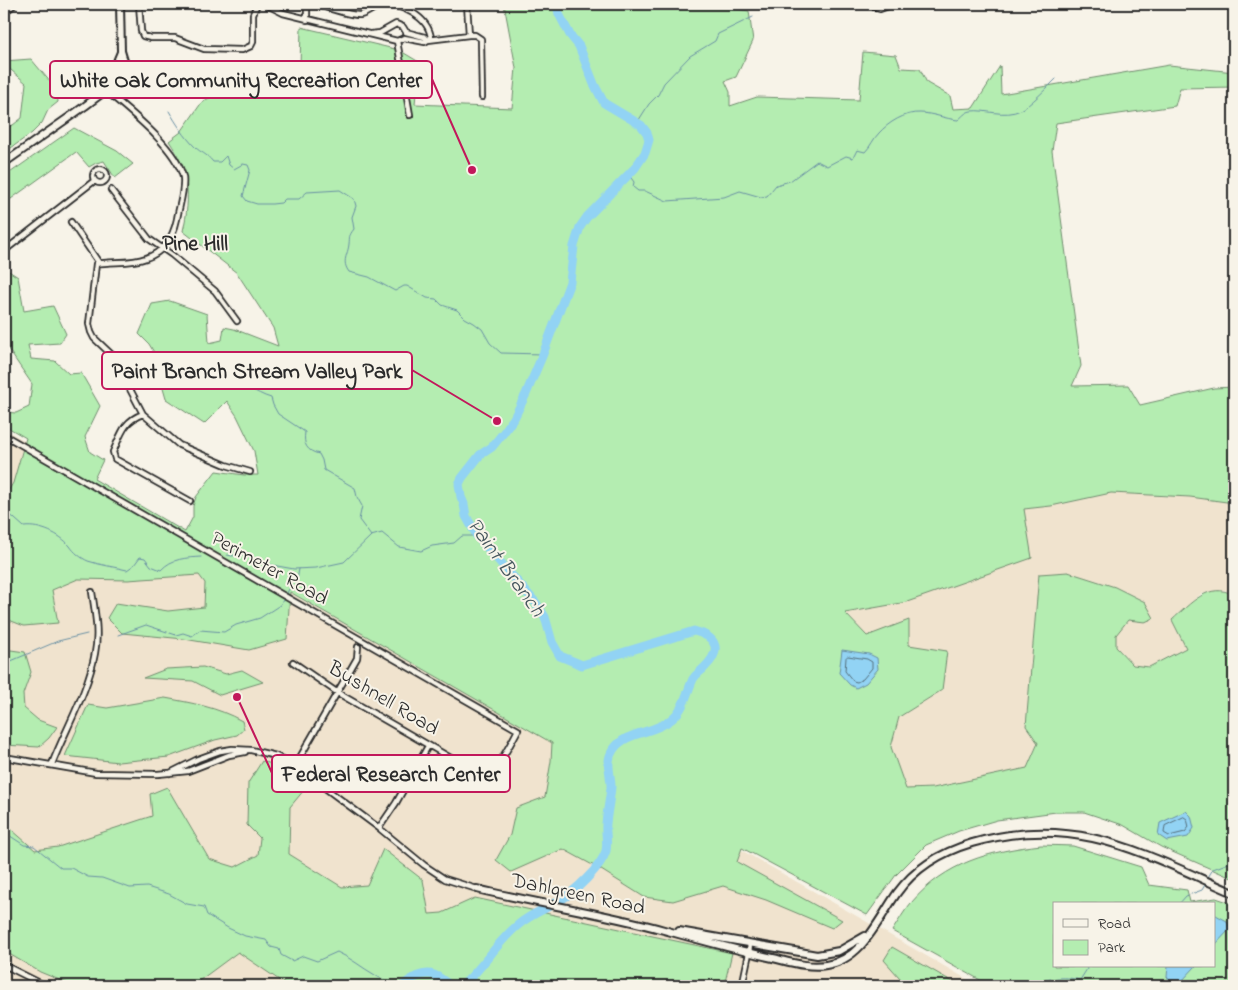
<svg xmlns="http://www.w3.org/2000/svg" width="1238" height="990" viewBox="0 0 1238 990" font-family="'Indie Flower',sans-serif">
	<style>
		.built { fill: #f0e3ce }
		.green { fill: #b4edb1; stroke: #708c6e; fill-rule: evenodd }
		.water { fill: #92d3f4; stroke: #6990a4 }
		.lines { fill: none; stroke-linecap: round; stroke-linejoin: round }
		.shore { stroke: #546e7b; stroke-width: 1 }
		.stream { stroke: #6990a4; stroke-width: 1 }
		.river { stroke: #92d3f4; stroke-width: 9 }
		.street-casing { stroke: #2b2b2b; stroke-width: 8 }
		.secondary-casing { stroke: #2b2b2b; stroke-width: 10 }
		.street { stroke: #f7f3e8; stroke-width: 4.5 }
		.secondary { stroke: #f7f3e8; stroke-width: 6 }
		.labels { text-anchor: middle; dominant-baseline: central; stroke-width: 4; stroke-linejoin: round; paint-order: stroke }
		.street-label { font-size: 21px; fill: #2b2b2b; stroke: #f7f3e8 }
		.neighbourhood-label { font-size: 22px; font-weight: bold; fill: #2b2b2b; stroke: #f7f3e8 }
		.water-label { font-size: 22px; font-style: italic; fill: #45555d; stroke: #f7f3e8 }
		.leader { fill: none; stroke: #c2185b; stroke-width: 2 }
		.callout-dot { fill: #c2185b; stroke: #f7f3e8; stroke-width: 2 }
		.callout { fill: #f7f3e8; stroke: #c2185b; stroke-width: 2 }
		.callout-label { font-size: 22px; text-anchor: middle; font-weight: bold; fill: #2b2b2b }
	</style>
	<rect width="100%" height="100%" fill="#f7f3e8"/>
	<filter id="ink" filterUnits="userSpaceOnUse"><feTurbulence type="fractalNoise" baseFrequency=".02" numOctaves="2"/><feDisplacementMap in="SourceGraphic" scale="10" xChannelSelector="R" yChannelSelector="G"/><feConvolveMatrix kernelMatrix="1 2 1 2 8 2 1 2 1" color-interpolation-filters="sRGB"/></filter>
	<g filter="url(#ink)">
		<!-- built -->
		<path class="built" d="M 4,429 L 193,537 L 979,986 L 4,986 Z
			M 1111,493 L 1190,497 L 1234,503 L 1234,595 L 1225,590 L 1201,594 L 1172,620 L 1186,648 L 1149,667 L 1133,665 L 1116,647 L 1115,635 L 1128,619 L 1145,622 L 1145,602 L 1115,587 L 1068,572 L 1039,575 L 1026,726 L 1038,742 L 1027,769 L 933,788 L 906,789 L 891,747 L 899,717 L 942,690 L 909,645 L 867,636 L 844,612 L 907,602 L 1024,509 L 1051,506 Z"/>
		<!-- green -->
		<path class="green" d="M 504,4 L 706,4 L 749,11 L 753,41 L 736,77 L 725,81 L 730,92 L 730,106 L 757,97 L 859,100 L 863,52 L 896,55 L 901,68 L 920,69 L 927,83 L 950,96 L 953,109 L 973,108 L 1000,66 L 1001,94 L 1169,65 L 1234,72 L 1234,87 L 1180,88 L 1175,106 L 1056,123 L 1052,151 L 1081,366 L 1072,386 L 1128,385 L 1140,405 L 1214,388 L 1234,387 L 1234,503 L 1190,497 L 1111,493 L 1051,506 L 1024,509 L 1032,558 L 907,602 L 845,613 L 867,636 L 909,620 L 909,645 L 947,651 L 942,690 L 899,717 L 891,747 L 906,789 L 933,788 L 1027,768 L 1038,743 L 1026,726 L 1039,574 L 1068,572 L 1115,587 L 1145,602 L 1154,618 L 1145,622 L 1128,620 L 1116,635 L 1116,647 L 1133,665 L 1149,667 L 1186,648 L 1172,620 C 1190,604 1209,581 1234,595 L 1234,879 L 1161,847 L 1123,825 L 1084,812 L 1056,812 L 997,820 L 959,831 L 926,845 L 896,875 L 867,915 L 742,848 L 737,862 L 842,920 L 832,928 L 766,900 L 723,886 L 673,901 L 644,897 L 598,868 L 563,849 L 511,872 L 496,860 L 510,835 L 516,808 L 545,797 L 551,761 L 552,743 L 290,592 L 287,639 L 249,650 L 184,639 L 122,633 L 107,618 L 116,603 L 168,611 L 204,607 L 205,583 L 199,575 L 128,580 L 78,579 L 52,590 L 58,623 L 24,626 L 4,618 L 4,498 L 13,483 L 26,438 L 4,425 L 4,412 L 16,413 L 29,407 L 32,384 L 4,343 L 4,268 L 18,277 L 24,311 L 53,306 L 66,334 L 60,343 L 28,345 L 31,359 L 55,361 L 69,374 L 81,373 L 100,406 L 85,437 L 90,452 L 103,460 L 94,479 L 185,532 L 193,517 L 193,506 L 196,497 L 216,471 L 244,475 L 258,475 L 254,451 L 237,416 L 227,401 L 204,424 L 166,399 L 156,364 L 158,359 L 149,344 L 139,334 L 152,304 L 170,301 L 207,314 L 209,343 L 222,340 L 224,327 L 234,329 L 278,346 L 273,328 L 237,273 L 183,231 C 191,197 189,170 169,141 L 181,132 L 202,102 L 231,86 L 242,82 L 246,86 L 250,83 L 275,82 L 277,68 L 300,67 L 301,27 L 399,50 L 419,62 L 415,104 L 512,108 L 516,68 Z
			M 31,59 L 57,90 L 58,102 L 48,110 L 42,123 L 32,133 L 4,153 L 4,128 L 13,125 L 22,118 L 26,83 L 4,64 L 4,61 Z
			M 74,128 L 117,151 L 133,164 L 115,178 L 104,161 L 96,163 L 89,167 L 76,152 L 4,204 L 4,177 Z
			M 4,649 L 25,652 L 31,672 L 23,694 L 24,708 L 38,720 L 57,727 L 49,738 L 39,747 L 4,745 Z
			M 203,667 L 226,674 L 242,670 L 263,682 L 220,695 L 193,681 L 143,678 L 166,669 Z
			M 165,698 C 192,703 217,707 242,721 L 244,729 L 237,735 L 215,740 L 169,757 L 118,762 L 65,756 L 88,705 L 107,708 Z
			M 262,761 L 278,766 L 309,784 L 290,807 L 289,854 L 342,887 L 367,885 L 383,849 L 423,880 L 429,914 L 442,913 L 475,898 L 732,953 L 724,986 L 288,986 L 238,952 L 192,986 L 74,986 L 40,972 L 4,951 L 4,823 L 35,850 L 58,847 L 152,816 L 150,794 L 167,787 L 209,859 L 235,867 L 258,855 L 260,838 L 247,825 L 248,783 Z
			M 1041,845 L 1073,846 L 1141,867 L 1149,885 L 1187,890 L 1190,902 L 1216,898 L 1234,904 L 1234,986 L 991,986 L 892,931 C 898,922 904,911 911,903 C 946,862 990,851 1041,845 ZM 1054,904 L 1214,904 L 1214,966 L 1054,966 Z
			M 892,947 L 960,986 L 907,986 L 884,960 Z"/>
		<!-- water -->
		<path class="water" d="M 842,650 L 869,654 L 877,658 L 878,669 L 866,683 L 856,688 L 850,685 L 839,673 Z
			M 1186,811 L 1191,816 L 1194,828 L 1188,837 L 1167,841 L 1158,835 L 1160,823 Z
			M 1214,914 L 1227,921 L 1230,929 L 1214,946 Z
			M 1168,966 L 1196,966 L 1181,982 L 1172,983 L 1167,977 Z"/>
		<g class="lines">
			<!-- shore -->
			<path class="shore" d="M 848,656 L 867,659 L 872,662 L 872,668 L 863,679 L 857,682 L 853,681 L 845,671 L 846,658 Z
				M 1184,817 L 1187,819 L 1189,827 L 1185,832 L 1169,836 L 1164,833 L 1165,826 Z"/>
			<!-- stream -->
			<path class="stream" d="M 169,111 C 176,123 185,137 195,147 C 201,153 206,153 213,162 L 220,162 L 226,156 L 229,165 L 234,169 L 243,164 L 248,165 L 250,170 L 243,196 L 247,201 L 257,204 L 272,204 L 281,203 L 285,199 L 299,199 L 307,192 L 340,190 L 354,199 L 356,206 L 352,217 L 354,229 C 348,237 350,236 349,244 C 348,255 341,261 349,272 L 369,277 L 395,291 L 404,286 L 407,286 L 427,298 L 436,299 L 442,305 L 457,310 L 465,318 L 474,323 L 482,329 L 490,343 L 501,353 L 543,354
				M 637,123 L 649,104 L 658,95 L 664,83 L 690,56 L 715,41 L 718,34 L 753,17
				M 629,175 L 634,182 L 633,187 L 638,191 L 645,191 L 667,201 L 724,197 L 740,191 L 761,197 L 767,196 L 776,185 L 790,181 L 817,161 L 827,166 L 846,156 L 853,158 L 857,150 L 865,152 C 871,146 873,139 879,133 C 888,123 905,112 920,113 C 932,113 946,119 958,120 C 962,117 965,112 971,111 C 986,109 1003,118 1021,110 C 1029,106 1049,86 1056,79
				M 216,379 C 227,383 238,384 248,388 C 256,391 263,396 271,398 L 273,405 L 278,414 L 305,432 C 303,445 307,451 319,454 L 322,460 L 324,470 L 355,488 L 357,497 L 362,506 L 359,520 L 371,536
				M 4,511 L 6,511 L 24,527 C 40,525 60,534 70,546 C 74,552 81,558 88,561 C 100,565 115,567 127,570 L 134,565 L 140,557 L 145,558 L 151,566 L 161,570 C 172,558 186,558 201,557
				M 227,555 L 232,556 L 242,554 L 266,564 L 294,569 L 316,568 L 344,562 L 371,536 L 382,533 L 399,547 L 421,551 L 432,546 L 454,543 L 462,536 L 477,536
				M 287,593 L 289,589 L 296,586 L 299,569
				M 118,635 L 146,625 L 176,635 L 183,633 L 192,636 L 200,630 L 224,632 L 236,625 L 260,618 L 280,605 L 283,600
				M 4,664 L 58,641 L 87,634
				M 4,832 L 24,845 L 34,846 L 61,868 L 71,868 L 88,877 L 102,878 L 130,888 L 147,887 L 169,894 L 187,904 L 204,907 L 207,915 L 228,928 L 245,936 L 266,940 L 271,947 L 279,949 L 281,955 L 292,961 L 303,956 L 317,961 L 337,952 C 351,958 361,967 375,975 C 382,980 385,978 391,986
				M 1207,879 L 1213,869 L 1234,861
				M 1179,904 L 1186,896 L 1202,890 L 1206,883
				M 1038,986 L 1038,982 C 1053,978 1064,976 1080,980 L 1087,969 L 1086,966"/>
			<!-- river -->
			<path class="river" d="M 403,986 C 410,979 423,971 434,975 C 440,977 446,983 452,986
				M 462,986 C 483,968 496,943 518,925 C 531,914 546,909 560,900 C 575,892 601,867 606,851 C 608,842 605,833 606,824 C 607,812 610,799 611,787 C 611,774 605,761 613,750 C 626,731 652,734 669,721 C 684,711 686,694 693,679 C 696,674 700,672 704,668 C 722,651 718,637 694,631 L 582,665 L 560,656 L 552,642 L 545,617 L 536,603 L 477,536 L 466,516 L 464,504 L 461,497 L 459,484 L 462,478 L 480,455 L 492,447 L 504,432 L 514,418 L 526,394 L 543,354 L 570,282 L 574,246 L 580,227 L 587,217 L 635,168 L 645,153 L 649,140 L 647,133 L 641,125 L 604,103 L 594,84 L 579,46 L 570,35 L 559,14 L 557,4"/>
			<defs>
				<path id="street" d="M 139,4 L 141,31 L 143,36 L 151,38 L 175,38 L 204,49 L 242,50 L 251,46 L 253,42 L 253,14 L 257,4
					M 265,4 L 283,13 L 397,41
					M 315,4 C 325,7 351,16 360,15 C 367,14 372,8 378,7 C 399,1 430,17 431,39
					M 467,4 L 469,35
					M 869,4 L 880,9 L 894,4
					M 4,13 L 15,4
					M 307,20 L 307,4
					M 371,34 L 380,33 L 396,24 L 403,27 L 406,32 L 425,37 L 428,40
					M 397,41 L 404,38 L 425,42 L 428,40 L 469,35 L 475,35 L 481,39 L 482,97
					M 397,41 L 410,115
					M 105,90 C 128,110 176,147 183,177 C 185,190 179,206 177,219 C 173,238 164,252 146,258 C 131,264 112,261 96,264 L 89,324 L 91,332 L 94,338 L 112,355 L 143,414 L 179,445 L 226,465 L 250,472
					M93 176a7 7 0 1 1 14 0a7 7 0 1 1-14 0Z
					M 111,190 L 149,239 L 172,255 L 215,291 L 237,321
					M 71,222 L 99,263
					M 4,251 L 94,181
					M 143,414 C 123,421 121,435 113,452 L 115,459 L 190,501
					M 4,435 L 518,730 C 511,742 497,774 482,776 L 338,693 L 293,662
					M 4,757 L 96,773 L 158,774 L 188,771 L 229,755 L 245,752
					M 52,764 C 66,728 88,692 95,653 C 99,633 95,612 92,592
					M 295,766 L 357,658 L 358,647
					M 170,773 L 198,759 L 220,751 L 232,749 L 251,750 L 276,756 L 295,766 L 321,785 L 379,828 L 424,865 L 445,879 L 477,889
					M 379,828 L 396,803 L 428,746
					M 4,965 L 46,986
					M 742,986 L 749,953 L 750,943"/>
				<path id="secondary" d="M 105,90 L 121,52
					M 4,163 L 85,106 L 109,88 L 116,81 L 124,61 L 121,51 L 120,4
					M 477,889 C 539,904 603,913 664,930 C 700,940 736,950 773,958 C 790,962 808,968 826,965 C 862,960 878,920 897,893 C 915,868 942,852 972,843 C 1076,813 1142,853 1234,893
					M 679,931 L 817,955 L 839,951 L 865,936"/>
			</defs>
			<!-- street casing -->
			<use href="#street" class="street-casing"/>
			<!-- secondary casing -->
			<use href="#secondary" class="secondary-casing"/>
			<!-- street -->
			<use href="#street" class="street"/>
			<!-- secondary -->
			<use href="#secondary" class="secondary"/>
		</g>
	</g>
	<g class="labels">
		<!-- street labels -->
		<g class="street-label">
			<text transform="translate(269 569) rotate(29)">Perimeter Road</text>
			<text transform="translate(383 699) rotate(31)">Bushnell Road</text>
			<text transform="translate(578 895) rotate(12)">Dahlgreen Road</text>
		</g>
		<!-- neighbourhood labels -->
		<g class="neighbourhood-label">
			<text x="195" y="245">Pine Hill</text>
		</g>
		<!-- water labels -->
		<g class="water-label">
			<text transform="translate(505 568) rotate(54)">Paint Branch</text>
		</g>
	</g>
	<!-- callouts -->
	<path class="leader" d="M472 170L432 79M497 421L412 370M237 697L272 773"/>
	<g class="callout-dot">
		<circle cx="472" cy="170" r="5"/>
		<circle cx="497" cy="421" r="5"/>
		<circle cx="237" cy="697" r="5"/>
	</g>
	<g class="callout">
		<rect x="50" y="61" width="382" height="37" rx="5"/>
		<rect x="102" y="352" width="310" height="37" rx="5"/>
		<rect x="272" y="755" width="238" height="37" rx="5"/>
	</g>
	<g class="callout-label">
		<text x="241" y="87">White Oak Community Recreation Center</text>
		<text x="257" y="378">Paint Branch Stream Valley Park</text>
		<text x="391" y="781">Federal Research Center</text>
	</g>
	<!-- margin -->
	<rect width="1238" height="990" fill="none" stroke="#f7f3e8" stroke-width="20"/>
	<rect x="10" y="10" width="1218" height="970" fill="none" stroke="#2b2b2b" stroke-width="2" filter="url(#ink)"/>
	<!-- legend -->
	<rect x="1053" y="902" width="162" height="65" fill="#f7f3e8" stroke="#a5a39c"/>
	<rect x="1063" y="919" width="25" height="8" fill="#f7f3e8" stroke="#a5a39c"/>
	<text x="1098" y="928" font-size="15" fill="#2b2b2b">Road</text>
	<rect x="1063" y="940" width="25" height="15" fill="#b4edb1" stroke="#a5a39c"/>
	<text x="1098" y="952" font-size="15" fill="#2b2b2b">Park</text>
</svg>
